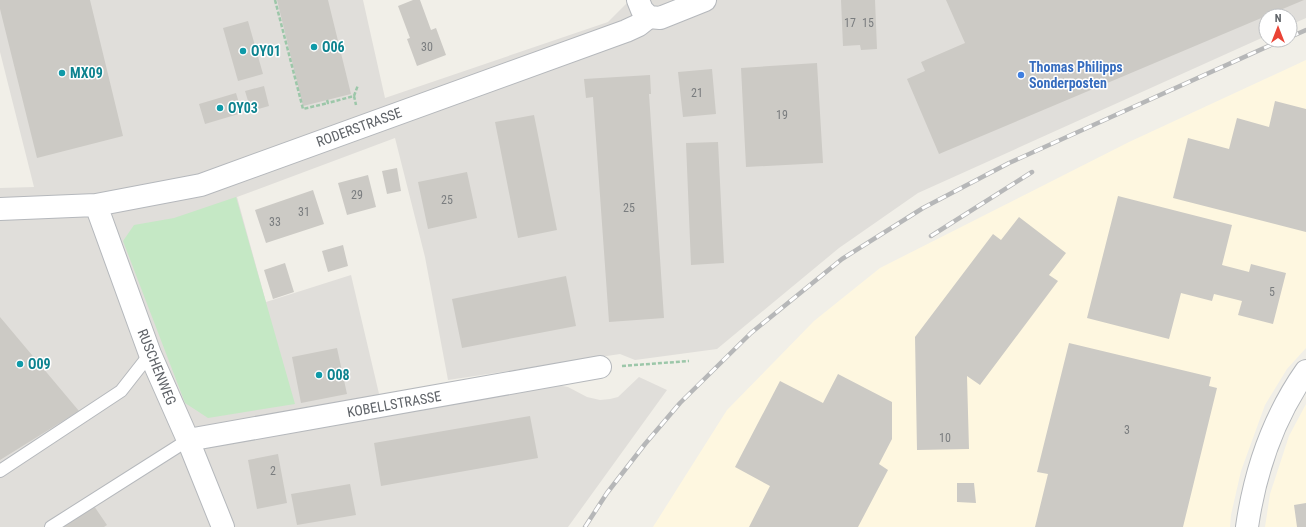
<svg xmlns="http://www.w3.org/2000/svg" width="1306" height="527" viewBox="0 0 1306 527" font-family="'Roboto Condensed',sans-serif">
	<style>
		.commercial { fill: #fef7e0 }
		.industrial { fill: #e0deda }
		.green { fill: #c5e8c5 }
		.building { fill: #cccac5 }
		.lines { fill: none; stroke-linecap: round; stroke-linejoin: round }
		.service-casing { stroke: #b5b8bc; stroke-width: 14 }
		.minor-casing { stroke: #b5b8bc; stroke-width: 24 }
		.tertiary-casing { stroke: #b5b8bc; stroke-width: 24 }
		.path { stroke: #9cc7a9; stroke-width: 2.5; stroke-dasharray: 4 2; stroke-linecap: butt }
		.service { stroke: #fff; stroke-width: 12 }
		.minor { stroke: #fff; stroke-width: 22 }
		.tertiary { stroke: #fff; stroke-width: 22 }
		.rail-casing { stroke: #b6b7b8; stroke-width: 4.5 }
		.rail { stroke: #fff; stroke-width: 3; stroke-dasharray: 9; stroke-linecap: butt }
		.culture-dot { fill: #0f9aa8; stroke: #fff; stroke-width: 1.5 }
		.shop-dot { fill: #3f7fe0; stroke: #fff; stroke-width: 1.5 }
		.labels { text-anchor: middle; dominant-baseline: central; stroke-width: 3; stroke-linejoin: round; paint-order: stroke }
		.number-label { font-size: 12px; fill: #7a7d7f }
		.culture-label { font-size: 14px; font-weight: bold; fill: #0d838f; stroke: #fff; text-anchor: start }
		.shop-label { font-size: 14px; font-weight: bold; fill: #366cbe; stroke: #fff; text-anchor: start }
		.street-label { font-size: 14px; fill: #5f6368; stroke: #fff }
	</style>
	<rect width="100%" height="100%" fill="#f1efe8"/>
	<!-- commercial -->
	<path class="commercial" d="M 1306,60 L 1306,348 L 1287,369 L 1265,405 L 1241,471 L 1231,515 L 1230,527 L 653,527 L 727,410 L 814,321 L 880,268 L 1129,142 Z
		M 1306,404 L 1306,527 L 1265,527 L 1270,494 L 1289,436 Z"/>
	<!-- industrial -->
	<path class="industrial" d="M 0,0 L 363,0 L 385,98 L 608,22 L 630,0 L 1306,0 L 1306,18 L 1290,25 L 1290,16 L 1266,16 L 1266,36 L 918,193 L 839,248 L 717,349 L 635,360 L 620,354 L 448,380 L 425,257 L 395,138 L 237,197 L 266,302 L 351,275 L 384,415 L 551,384 L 568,387 L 587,397 L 600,400 L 610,399 L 618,397 L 639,377 L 667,390 L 568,527 L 0,527 L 0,188 L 34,187 L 0,52 Z"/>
	<!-- green -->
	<path class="green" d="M 236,197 L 295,404 L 208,418 L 185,403 L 123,241 L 134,225 L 174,218 Z"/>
	<!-- building -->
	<path class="building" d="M 0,0 L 90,0 L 123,136 L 37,158 L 0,9 Z
		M 277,0 L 328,0 L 351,94 L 303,106 Z
		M 413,0 L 420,0 L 431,30 L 436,28 L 446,55 L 417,66 L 407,39 L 410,38 L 398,6 Z
		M 841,0 L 875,0 L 877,49 L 861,50 L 860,45 L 843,46 Z
		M 946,0 L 1304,0 L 939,154 L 907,79 L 925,71 L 921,62 L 965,43 Z
		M 248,21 L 263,74 L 238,81 L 223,28 Z
		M 817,63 L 823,163 L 746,167 L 741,68 Z
		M 712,69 L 716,114 L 683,117 L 678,72 Z
		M 650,75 L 651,94 L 649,94 L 664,318 L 609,322 L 593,97 L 586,98 L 584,79 Z
		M 264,86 L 269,106 L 251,111 L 245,91 Z
		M 236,93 L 242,113 L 205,124 L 199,104 Z
		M 1275,101 L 1306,109 L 1306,232 L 1173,198 L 1188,138 L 1229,149 L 1237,118 L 1269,127 Z
		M 534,115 L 557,230 L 518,238 L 495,122 Z
		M 718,142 L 724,263 L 691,265 L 686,143 Z
		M 397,168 L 401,191 L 387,194 L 382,171 Z
		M 467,172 L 477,218 L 428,229 L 418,182 Z
		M 368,175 L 376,207 L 347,215 L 338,183 Z
		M 313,190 L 324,224 L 266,243 L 255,210 Z
		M 1118,196 L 1232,225 L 1222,265 L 1249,272 L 1251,264 L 1286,273 L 1273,324 L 1238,315 L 1242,301 L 1214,294 L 1212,301 L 1181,293 L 1169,339 L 1087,318 Z
		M 1019,217 L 1066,253 L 1049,275 L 1058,281 L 980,385 L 967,376 L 969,449 L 917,450 L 915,337 L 993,234 L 1001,240 Z
		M 343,245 L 348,266 L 328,272 L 322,251 Z
		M 285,263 L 294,292 L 273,299 L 264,270 Z
		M 566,276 L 576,326 L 462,348 L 452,299 Z
		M 0,317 L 79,411 L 0,460 Z
		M 1069,343 L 1211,377 L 1209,386 L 1217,388 L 1183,527 L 1035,527 L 1048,474 L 1037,472 Z
		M 337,348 L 347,394 L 301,403 L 292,357 Z
		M 838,374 L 892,402 L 892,439 L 879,464 L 888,470 L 858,527 L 749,527 L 770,486 L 735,467 L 780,381 L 823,403 Z
		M 530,416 L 538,458 L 381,486 L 374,443 Z
		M 278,454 L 287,503 L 257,509 L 248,460 Z
		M 957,483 L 974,483 L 976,503 L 957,502 Z
		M 350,484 L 356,515 L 297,525 L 291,494 Z
		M 1306,503 L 1306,527 L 1297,527 L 1294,505 Z
		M 94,506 L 107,525 L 104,527 L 62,527 Z"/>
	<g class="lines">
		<defs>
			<path id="service" d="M 0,471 L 121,391 L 150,354
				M 51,527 L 188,440"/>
			<path id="minor" d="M 96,205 L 150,354 L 188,440 L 223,527
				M 0,209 L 96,205 L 201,185 L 626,31 L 639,25 L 649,17
				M 188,440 L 600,367
				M 1247,527 C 1255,471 1273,418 1306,371"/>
			<path id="tertiary" d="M 638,0 L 642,10 L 649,17 L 660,18 L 705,0"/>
		</defs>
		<!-- service casing -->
		<use href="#service" class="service-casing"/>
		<!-- minor casing -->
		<use href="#minor" class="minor-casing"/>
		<!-- tertiary casing -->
		<use href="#tertiary" class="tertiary-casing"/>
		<!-- path -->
		<path class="path" d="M 275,0 L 303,109 L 328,103
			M 354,96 L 358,85
			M 327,100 L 328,103 L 354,96 L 356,105
			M 622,366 L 689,361"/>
		<!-- service -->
		<use href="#service" class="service"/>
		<!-- minor -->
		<use href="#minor" class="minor"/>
		<!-- tertiary -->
		<use href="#tertiary" class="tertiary"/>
		<defs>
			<path id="rail" d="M 1290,37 L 1306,30
				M 931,236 L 1032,172
				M 585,527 L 607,493 L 645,444 L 680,403 L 751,333 L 842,259 L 923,208 L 1009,163 L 1282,40"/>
		</defs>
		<!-- rail casing -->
		<use href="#rail" class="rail-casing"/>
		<!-- rail -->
		<use href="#rail" class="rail"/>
	</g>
	<!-- markers -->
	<g class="culture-dot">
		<circle cx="314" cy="47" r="4"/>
		<circle cx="243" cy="51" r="4"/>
		<circle cx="62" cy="73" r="4"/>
		<circle cx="220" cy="108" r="4"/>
		<circle cx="20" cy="364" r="4"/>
		<circle cx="319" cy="375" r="4"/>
	</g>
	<circle class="shop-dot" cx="1021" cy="75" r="4"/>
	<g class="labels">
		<!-- number labels -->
		<g class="number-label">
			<text x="850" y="23">17</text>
			<text x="868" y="23">15</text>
			<text x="427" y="47">30</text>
			<text x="697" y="93">21</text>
			<text x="782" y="115">19</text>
			<text x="357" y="195">29</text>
			<text x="447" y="200">25</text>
			<text x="629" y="208">25</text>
			<text x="304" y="212">31</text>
			<text x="275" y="222">33</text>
			<text x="1272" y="292">5</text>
			<text x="1127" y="430">3</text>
			<text x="945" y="438">10</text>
			<text x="273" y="471">2</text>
		</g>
		<!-- culture labels -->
		<g class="culture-label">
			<text x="322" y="47">O06</text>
			<text x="251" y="51">OY01</text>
			<text x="70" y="73">MX09</text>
			<text x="228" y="108">OY03</text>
			<text x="28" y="364">O09</text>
			<text x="327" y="375">O08</text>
		</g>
		<!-- shop labels -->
		<g class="shop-label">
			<text x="1029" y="67">Thomas Philipps<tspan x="1029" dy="16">Sonderposten</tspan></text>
		</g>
		<!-- street labels -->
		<g class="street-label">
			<text transform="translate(359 127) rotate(-20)">RODERSTRASSE</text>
			<text transform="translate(157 367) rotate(68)">RUSCHENWEG</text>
			<text transform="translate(394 404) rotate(-10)">KOBELLSTRASSE</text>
		</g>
	</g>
	<!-- north arrow -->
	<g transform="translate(1278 28)"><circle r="19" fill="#ffffff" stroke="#bfc1c3"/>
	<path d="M0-3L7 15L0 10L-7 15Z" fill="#ea4335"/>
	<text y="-6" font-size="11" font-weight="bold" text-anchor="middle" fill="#5f6368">N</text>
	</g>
</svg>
